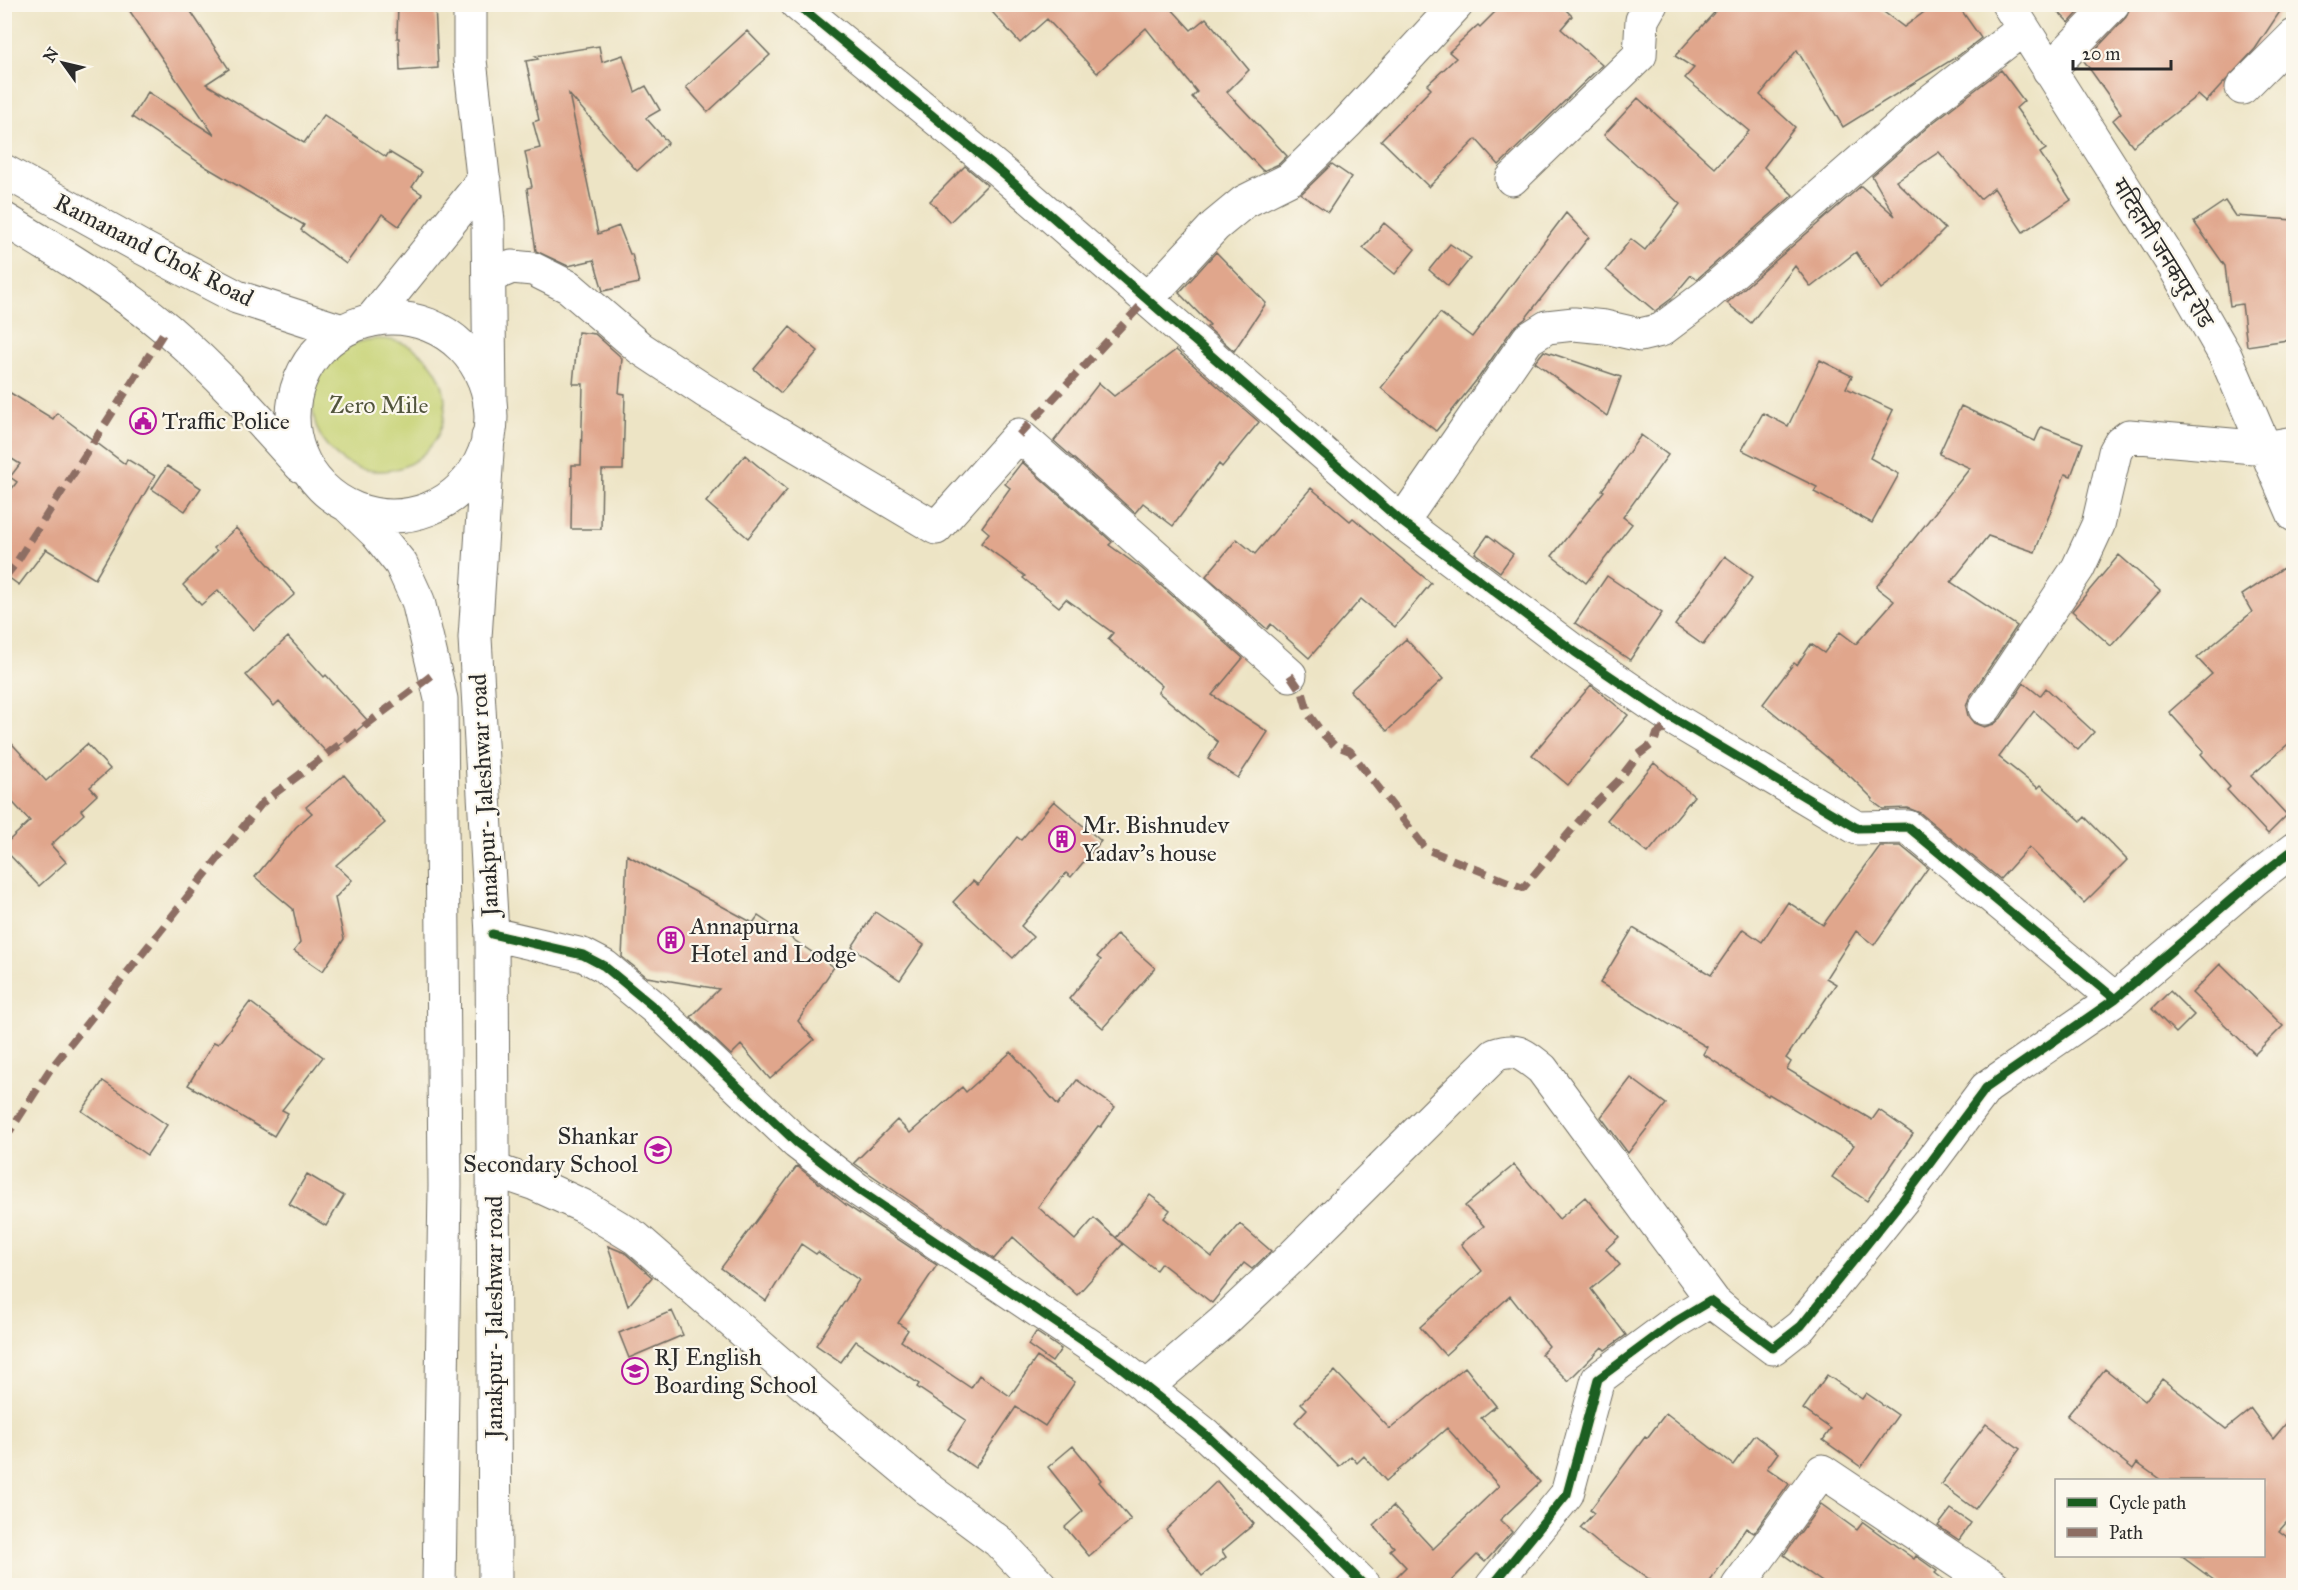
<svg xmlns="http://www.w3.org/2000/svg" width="2298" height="1590" viewBox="0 0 2298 1590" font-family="'IM FELL Great Primer','Noto Serif Devanagari',serif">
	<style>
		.green { fill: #c6d273; stroke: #787e4f; stroke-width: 1.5 }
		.building { fill: #e0a68c }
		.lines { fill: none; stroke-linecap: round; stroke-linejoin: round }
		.minor-casing { stroke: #6f6c61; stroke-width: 35 }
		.major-casing { stroke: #6f6c61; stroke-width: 35 }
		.highway-casing { stroke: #6f6c61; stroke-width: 35 }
		.minor { stroke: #fff; stroke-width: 33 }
		.major { stroke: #fff; stroke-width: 33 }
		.highway { stroke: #fff; stroke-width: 33 }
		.quiet { stroke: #8d6e63; stroke-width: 8; stroke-dasharray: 15 8; stroke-linecap: butt }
		.cycleway-casing { stroke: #fbf7ec; stroke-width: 13 }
		.cycleway { stroke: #1b5e20; stroke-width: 9 }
		.labels { text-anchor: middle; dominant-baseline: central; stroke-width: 4.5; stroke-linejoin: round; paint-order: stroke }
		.street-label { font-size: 24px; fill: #2b2b2b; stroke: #fbf7ec }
		.park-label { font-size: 24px; fill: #52553d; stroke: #fbf7ec }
		.poi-label { font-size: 24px; fill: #2b2b2b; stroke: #fbf7ec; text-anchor: start }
	</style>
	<rect width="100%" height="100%" fill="#fbf7ec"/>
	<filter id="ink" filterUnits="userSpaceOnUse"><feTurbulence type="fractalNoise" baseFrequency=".0167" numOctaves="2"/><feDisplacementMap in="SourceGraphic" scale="12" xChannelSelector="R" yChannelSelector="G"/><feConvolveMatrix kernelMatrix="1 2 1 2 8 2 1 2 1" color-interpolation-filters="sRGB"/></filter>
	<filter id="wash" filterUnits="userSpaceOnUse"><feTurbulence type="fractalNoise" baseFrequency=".008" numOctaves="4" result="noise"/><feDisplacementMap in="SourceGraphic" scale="24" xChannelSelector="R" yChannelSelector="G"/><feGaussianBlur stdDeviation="1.35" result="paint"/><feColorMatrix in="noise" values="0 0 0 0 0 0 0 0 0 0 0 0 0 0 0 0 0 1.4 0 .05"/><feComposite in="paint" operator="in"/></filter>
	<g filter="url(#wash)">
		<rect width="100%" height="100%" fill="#ede4c5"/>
		<!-- green -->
		<path class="green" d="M313 405a66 66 0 1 1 132 0a66 66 0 1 1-132 0Z"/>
		<g id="blocks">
			<!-- building -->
			<path class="building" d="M 125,4 L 186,4 L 229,69 L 206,84 L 304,143 L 324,115 L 386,157 L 389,152 L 422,172 L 412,187 L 422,194 L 399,226 L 382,214 L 346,264 L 301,230 L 304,225 L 206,167 L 132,117 L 148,92 L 214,135 Z
				M 398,4 L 435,5 L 438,68 L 400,71 L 399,38 L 397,38 Z
				M 985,4 L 1171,4 L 1169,6 L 1191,30 L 1206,18 L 1249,70 L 1227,92 L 1287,156 L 1279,164 L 1263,171 L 1192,97 L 1197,92 L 1146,28 L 1097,73 L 1047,19 L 1020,43 Z
				M 1503,4 L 1560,4 L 1572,16 L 1561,29 L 1602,65 L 1499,165 L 1476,139 L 1429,187 L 1381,140 L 1431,89 L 1427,85 L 1456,58 L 1449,52 L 1478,25 L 1480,27 Z
				M 1722,4 L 1873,4 L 1904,27 L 1935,4 L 1957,4 L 1981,38 L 1958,56 L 1843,127 L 1797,50 L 1760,95 L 1795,127 L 1764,167 L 1793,195 L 1697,279 L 1691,275 L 1671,299 L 1655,311 L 1606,270 L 1631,239 L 1645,250 L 1680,204 L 1604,135 L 1638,98 L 1715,168 L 1749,131 L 1685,78 L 1694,68 L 1675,56 Z
				M 2051,4 L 2086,4 L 2069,23 Z
				M 2131,4 L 2285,4 L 2255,49 L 2206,102 L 2198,95 L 2133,146 L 2113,120 L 2121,113 L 2084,61 L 2096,52 L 2095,50 L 2126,17 Z
				M 747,31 L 770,55 L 708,112 L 686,87 Z
				M 599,46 L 602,62 L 623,55 L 635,92 L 646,86 L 660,110 L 646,118 L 668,143 L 637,171 L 569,94 L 598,234 L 619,226 L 630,254 L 632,254 L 639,283 L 603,291 L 594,260 L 568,266 L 536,251 L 527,188 L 532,187 L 525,152 L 540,148 L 533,122 L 539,120 L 526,61 L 538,59 L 535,56 Z
				M 2001,70 L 2024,101 L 2016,108 L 2046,149 L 2040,153 L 2071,200 L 2023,232 L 1994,188 L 1980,199 L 1939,152 L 1896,181 L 1945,229 L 1897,277 L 1881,289 L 1856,252 L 1811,287 L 1795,266 L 1751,323 L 1727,303 L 1861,186 L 1895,216 L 1872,176 L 1931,124 Z
				M 1332,164 L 1351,177 L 1328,212 L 1301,194 Z
				M 965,166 L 987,185 L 950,222 L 930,201 Z
				M 2225,201 L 2235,216 L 2294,220 L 2294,339 L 2247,346 L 2242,304 L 2230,306 L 2225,266 L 2194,222 Z
				M 1566,213 L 1589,237 L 1525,319 L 1513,328 L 1479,377 L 1436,431 L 1381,388 L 1440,313 L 1472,337 Z
				M 1384,223 L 1415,249 L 1395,274 L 1363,248 Z
				M 1450,244 L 1471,258 L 1448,286 L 1429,270 Z
				M 1216,252 L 1266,303 L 1234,351 L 1207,327 L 1210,325 L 1179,293 Z
				M 790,327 L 818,351 L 781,393 L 754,369 Z
				M 578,332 L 595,334 L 622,358 L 619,393 L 625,394 L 623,470 L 602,470 L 601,529 L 571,529 L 572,465 L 581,465 L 583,384 L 573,384 Z
				M 1176,350 L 1259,422 L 1222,467 L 1219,464 L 1173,526 L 1143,503 L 1135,513 L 1054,441 L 1099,383 L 1114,396 Z
				M 1544,351 L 1621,377 L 1607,416 L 1535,362 Z
				M 1820,360 L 1852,376 L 1846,388 L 1893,410 L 1870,458 L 1899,474 L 1872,523 L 1814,492 L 1817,487 L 1742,450 L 1763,413 L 1788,426 Z
				M 4,389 L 53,419 L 57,413 L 125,464 L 127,459 L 155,476 L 95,579 L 46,549 L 19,585 L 4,574 L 4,499 L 17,482 L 10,477 L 20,464 L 4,454 Z
				M 1961,406 L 2035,441 L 2041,427 L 2083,443 L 2071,476 L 2065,474 L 2035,552 L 1988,536 L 1951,582 L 2017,626 L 1969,698 L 1966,707 L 1968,716 L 1974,723 L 1984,727 L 1994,724 L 2001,718 L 2024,683 L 2040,696 L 2046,688 L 2094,732 L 2078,750 L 2034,711 L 1999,757 L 2038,788 L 2041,785 L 2081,821 L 2085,817 L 2127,860 L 2084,903 L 2029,847 L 2000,879 L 1920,813 L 1908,808 L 1883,809 L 1872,801 L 1873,799 L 1852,778 L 1763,704 L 1794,663 L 1797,665 L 1811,644 L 1824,653 L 1840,632 L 1856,644 L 1894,601 L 1876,587 L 1970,468 L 1939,454 Z
				M 1641,435 L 1668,455 L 1623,517 L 1632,524 L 1586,583 L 1552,556 L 1604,491 L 1602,490 Z
				M 745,455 L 787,490 L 748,538 L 706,502 Z
				M 1022,462 L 1112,542 L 1109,545 L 1141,568 L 1243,658 L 1212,695 L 1268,732 L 1238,778 L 1208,759 L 1218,742 L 1158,692 L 1162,686 L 1108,639 L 1113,633 L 1066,599 L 1059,607 L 1023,578 L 1025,576 L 981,543 L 989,533 L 982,527 L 1010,488 L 1005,484 Z
				M 167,466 L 201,488 L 185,511 L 152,489 Z
				M 1311,488 L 1350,521 L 1353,518 L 1431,583 L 1395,627 L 1361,599 L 1309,658 L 1271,624 L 1267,629 L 1206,576 L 1237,539 L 1255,554 Z
				M 236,528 L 295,594 L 254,630 L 218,590 L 201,605 L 183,585 L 217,551 L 214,548 Z
				M 1488,535 L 1513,554 L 1500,572 L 1475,553 Z
				M 2119,555 L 2160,591 L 2111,646 L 2072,611 Z
				M 1725,556 L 1753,577 L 1703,645 L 1675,625 Z
				M 2283,568 L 2294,584 L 2294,739 L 2251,776 L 2287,815 L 2268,834 L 2227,790 L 2230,787 L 2201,754 L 2204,751 L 2169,712 L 2212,674 L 2197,658 L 2252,612 L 2242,595 Z
				M 1607,576 L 1662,613 L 1630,660 L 1575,623 Z
				M 288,637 L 324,677 L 326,675 L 368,721 L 329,755 L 279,701 L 274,706 L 246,675 Z
				M 1406,639 L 1443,679 L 1387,731 L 1350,691 Z
				M 1591,685 L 1628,715 L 1568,785 L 1532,755 Z
				M 4,735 L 46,781 L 87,744 L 110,769 L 90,787 L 97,795 L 81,810 L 84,814 L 51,845 L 66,862 L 39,886 L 4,849 L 4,845 L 30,821 L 4,793 Z
				M 1654,763 L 1694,796 L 1648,853 L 1607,820 Z
				M 344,775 L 385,823 L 336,865 L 352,880 L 335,898 L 344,939 L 323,971 L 294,951 L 300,943 L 293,909 L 255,877 L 296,827 L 312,813 L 306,807 Z
				M 1054,801 L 1101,841 L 1071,877 L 1066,873 L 1021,926 L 1033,937 L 1013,958 L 953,902 L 973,881 L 978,885 L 1017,837 L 1021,840 Z
				M 1880,846 L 1901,846 L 1928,868 L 1874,945 L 1856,931 L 1826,978 L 1836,984 L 1786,1058 L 1791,1062 L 1787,1069 L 1872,1120 L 1879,1110 L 1913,1134 L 1867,1201 L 1832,1177 L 1854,1145 L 1769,1094 L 1768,1096 L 1703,1054 L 1707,1047 L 1600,983 L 1633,928 L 1711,975 L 1743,929 L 1762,942 L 1788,902 L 1823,925 Z
				M 627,855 L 753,923 L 758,916 L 834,967 L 798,1021 L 814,1040 L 770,1079 L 741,1045 L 731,1055 L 691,1017 L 719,989 L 647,977 L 622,957 Z
				M 875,912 L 924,945 L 900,980 L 852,947 Z
				M 1117,934 L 1155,968 L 1103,1028 L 1069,999 L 1101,960 L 1097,957 Z
				M 2220,964 L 2283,1026 L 2255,1054 L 2192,993 Z
				M 2170,991 L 2194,1015 L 2176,1033 L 2152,1009 Z
				M 250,1002 L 323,1057 L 282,1110 L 288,1113 L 274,1136 L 188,1085 L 214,1042 L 218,1044 Z
				M 1011,1052 L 1058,1105 L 1077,1080 L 1115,1107 L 1101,1127 L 1098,1126 L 1038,1207 L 1075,1240 L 1094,1218 L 1123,1244 L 1077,1295 L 1013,1237 L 994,1259 L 854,1163 L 897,1120 L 910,1133 L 962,1087 L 966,1092 Z
				M 1631,1078 L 1666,1104 L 1628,1153 L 1601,1117 Z
				M 103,1081 L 167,1125 L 147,1155 L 82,1111 Z
				M 1514,1165 L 1559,1219 L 1585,1197 L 1619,1237 L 1606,1249 L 1620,1265 L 1591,1289 L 1626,1335 L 1605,1350 L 1602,1347 L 1568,1381 L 1541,1354 L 1549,1346 L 1510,1296 L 1445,1355 L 1420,1327 L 1482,1271 L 1461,1244 L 1484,1226 L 1465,1206 Z
				M 797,1166 L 846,1205 L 937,1265 L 898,1323 L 908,1330 L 901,1341 L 971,1388 L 979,1375 L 1010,1396 L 1037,1357 L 1075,1382 L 1045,1426 L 1016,1407 L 975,1468 L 947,1449 L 966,1420 L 917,1387 L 919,1384 L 856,1341 L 841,1362 L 816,1345 L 859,1280 L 818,1252 L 816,1254 L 801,1244 L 766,1301 L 721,1268 Z
				M 307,1174 L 344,1196 L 326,1226 L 289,1204 Z
				M 1150,1195 L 1170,1210 L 1164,1218 L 1212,1257 L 1240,1224 L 1271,1251 L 1252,1269 L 1244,1263 L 1212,1303 L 1161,1263 L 1156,1270 L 1116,1238 Z
				M 608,1246 L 625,1253 L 652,1277 L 628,1306 Z
				M 672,1311 L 683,1335 L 629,1358 L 619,1333 Z
				M 1036,1332 L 1061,1349 L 1052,1362 L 1028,1345 Z
				M 1465,1367 L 1496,1406 L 1481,1418 L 1540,1482 L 1500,1520 L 1512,1532 L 1485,1562 L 1477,1555 L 1446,1586 L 1387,1586 L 1406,1567 L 1390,1550 L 1394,1547 L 1373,1525 L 1393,1506 L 1433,1549 L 1499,1486 L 1447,1428 L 1386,1481 L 1364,1456 L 1357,1463 L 1351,1456 L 1339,1467 L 1295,1422 L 1307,1409 L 1301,1403 L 1335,1371 L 1390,1429 Z
				M 2105,1369 L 2145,1401 L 2162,1379 L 2226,1429 L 2251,1409 L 2273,1439 L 2294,1414 L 2294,1514 L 2279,1531 L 2294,1542 L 2294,1586 L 2222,1586 L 2181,1556 L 2264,1556 L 2264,1480 L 2161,1480 L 2137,1463 L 2133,1469 L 2067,1416 Z
				M 1827,1375 L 1862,1399 L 1866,1393 L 1898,1415 L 1861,1467 L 1823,1440 L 1831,1429 L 1803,1409 Z
				M 1666,1413 L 1733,1465 L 1755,1435 L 1778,1453 L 1767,1468 L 1789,1484 L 1754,1533 L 1746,1528 L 1707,1586 L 1659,1586 L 1598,1543 L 1580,1528 L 1594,1513 L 1590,1510 L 1645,1437 L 1647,1438 Z
				M 1986,1424 L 2020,1449 L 1975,1509 L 1941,1484 Z
				M 1073,1446 L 1101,1480 L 1099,1482 L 1131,1520 L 1089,1556 L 1065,1527 L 1083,1511 L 1048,1467 Z
				M 1217,1481 L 1254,1524 L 1222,1551 L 1226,1557 L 1202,1576 L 1166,1530 Z
				M 1821,1504 L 1857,1530 L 1863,1522 L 1914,1559 L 1916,1556 L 1937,1571 L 1935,1573 L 1952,1586 L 1828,1586 L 1784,1555 Z
				M 1951,1509 L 1971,1523 L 1959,1540 L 1938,1526 Z"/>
		</g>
	</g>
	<g filter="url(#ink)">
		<use href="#blocks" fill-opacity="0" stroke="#6f6c61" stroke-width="1.5"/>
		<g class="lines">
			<defs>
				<path id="minor" d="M 797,4 L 1001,172 L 1402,522 L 1575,652 L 1672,718 L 1857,828 L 1908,827 L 2115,999
					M 2008,4 L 2174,266 L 2225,355 L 2294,515
					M 2049,70 L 2113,4
					M 2242,88 L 2294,36
					M 1512,179 L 1640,55 L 1642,20 L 1651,4
					M 490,276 L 512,267 L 533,269 L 569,287 L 640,348 L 705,391 L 936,528 L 1019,435 L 1290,675
					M 1147,299 L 1215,226 L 1244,202 L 1290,179 L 1347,123 L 1457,4
					M 1402,522 L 1528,339 L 1547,327 L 1574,324 L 1605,327 L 1640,335 L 1661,330 L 1706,296 L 1919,110 L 2023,29
					M 1985,708 L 2078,568 L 2098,525 L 2115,452 L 2120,443 L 2129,436 L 2265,448 L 2294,443
					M 492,934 L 583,955 L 604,966 L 656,1009 L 797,1143 L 857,1189 L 1113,1361 L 1206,1435 L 1310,1531 L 1365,1586
					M 493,1173 L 506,1174 L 535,1184 L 583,1206 L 636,1238 L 830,1407 L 928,1489 L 998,1541 L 1041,1586
					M 1146,1388 L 1223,1322 L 1294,1255 L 1495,1055 C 1518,1047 1524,1055 1542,1069 L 1714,1302 L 1728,1314
					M 1492,1586 L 1567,1494 L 1598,1379 L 1675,1322 L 1710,1301 L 1773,1348 L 1801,1326 L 1904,1198 L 1986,1088 L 2115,999 L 2254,880 L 2294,849
					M 1738,1586 L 1822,1471 L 1994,1586"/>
				<path id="major" d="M 470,4 L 470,60 L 488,221 L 490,405
					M 371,320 L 484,180"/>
				<path id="highway" d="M 4,171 L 143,248 L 237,297 L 342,331
					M 4,219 C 60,253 117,287 167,329 C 216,371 258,418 301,466
					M293 417a99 99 0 1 1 198 0a99 99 0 1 1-198 0Z
					M 488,437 L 475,638 L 492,934 L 495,1586
					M 349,507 L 376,533 L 401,564 L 418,601 L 441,699 L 445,1185 L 439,1586"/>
			</defs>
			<!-- minor casing -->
			<use href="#minor" class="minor-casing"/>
			<!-- major casing -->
			<use href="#major" class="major-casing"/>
			<!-- highway casing -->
			<use href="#highway" class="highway-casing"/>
			<!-- minor -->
			<use href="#minor" class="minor"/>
			<!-- major -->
			<use href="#major" class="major"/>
			<!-- highway -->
			<use href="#highway" class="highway"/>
			<!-- quiet -->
			<path class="quiet" d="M 1019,435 L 1147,299
				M 4,578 L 16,563 L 166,329
				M 1290,675 L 1303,694 L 1309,715 L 1323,734 L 1334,745 L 1350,751 L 1426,849 L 1523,888 L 1585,814 L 1618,781 L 1638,755 L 1654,743 L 1657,734 L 1668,726 L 1672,718
				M 4,1140 L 49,1071 L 262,803 L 435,673"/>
			<defs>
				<path id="cycleway" d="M 797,4 L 1001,172 L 1402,522 L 1575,652 L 1672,718 L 1857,828 L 1908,827 L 2115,999
					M 492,934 L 583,955 L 604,966 L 656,1009 L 797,1143 L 857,1189 L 1113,1361 L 1206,1435 L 1310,1531 L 1365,1586
					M 1492,1586 L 1567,1494 L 1598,1379 L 1675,1322 L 1710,1301 L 1773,1348 L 1801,1326 L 1904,1198 L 1986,1088 L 2115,999 L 2254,880 L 2294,849"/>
			</defs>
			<!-- cycleway casing -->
			<use href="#cycleway" class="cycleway-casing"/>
			<!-- cycleway -->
			<use href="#cycleway" class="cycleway"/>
		</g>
	</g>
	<!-- icons -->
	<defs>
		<symbol id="civic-ring" viewBox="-11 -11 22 22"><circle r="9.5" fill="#fbf7ec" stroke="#b5179e" stroke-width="1.5"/><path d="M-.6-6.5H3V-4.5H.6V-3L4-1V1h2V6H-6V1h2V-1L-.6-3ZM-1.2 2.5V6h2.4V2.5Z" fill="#b5179e"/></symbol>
		<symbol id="building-ring" viewBox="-11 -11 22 22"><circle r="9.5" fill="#fbf7ec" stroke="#b5179e" stroke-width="1.5"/><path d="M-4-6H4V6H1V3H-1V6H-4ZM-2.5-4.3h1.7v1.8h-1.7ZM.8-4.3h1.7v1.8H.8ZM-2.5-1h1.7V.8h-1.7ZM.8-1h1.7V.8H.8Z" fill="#b5179e"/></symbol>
		<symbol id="school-ring" viewBox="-11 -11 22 22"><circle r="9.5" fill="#fbf7ec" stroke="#b5179e" stroke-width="1.5"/><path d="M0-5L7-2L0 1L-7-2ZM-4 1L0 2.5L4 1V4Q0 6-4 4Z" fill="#b5179e"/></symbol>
	</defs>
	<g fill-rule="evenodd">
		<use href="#civic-ring" x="128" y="406" width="30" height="30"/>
		<use href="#building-ring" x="1047" y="824" width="30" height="30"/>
		<use href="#building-ring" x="656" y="925" width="30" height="30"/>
		<use href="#school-ring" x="643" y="1135" width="30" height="30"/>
		<use href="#school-ring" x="620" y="1356" width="30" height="30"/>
	</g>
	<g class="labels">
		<!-- street labels -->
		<g class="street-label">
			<text transform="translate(154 250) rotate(27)">Ramanand Chok Road</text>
			<text transform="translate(2163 253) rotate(58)">मटिहानी जनकपुर रोड</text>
			<text transform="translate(484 795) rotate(-93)">Janakpur- Jaleshwar road</text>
			<text transform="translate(494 1317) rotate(-90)">Janakpur- Jaleshwar road</text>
		</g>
		<!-- park labels -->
		<g class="park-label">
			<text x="379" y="405">Zero Mile</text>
		</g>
		<!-- poi labels -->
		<g class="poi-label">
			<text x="162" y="421">Traffic Police</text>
			<text x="1082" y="825">Mr. Bishnudev<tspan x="1082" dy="28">Yadav's house</tspan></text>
			<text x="690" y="926">Annapurna<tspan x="690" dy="28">Hotel and Lodge</tspan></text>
			<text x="638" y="1136" text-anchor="end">Shankar<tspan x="638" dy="28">Secondary School</tspan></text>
			<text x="654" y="1357">RJ English<tspan x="654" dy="28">Boarding School</tspan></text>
		</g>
	</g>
	<!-- margin -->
	<rect width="2298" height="1590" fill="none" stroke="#fbf7ec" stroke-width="24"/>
	<!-- legend -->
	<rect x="2055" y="1479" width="210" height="78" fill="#fbf7ec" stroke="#a8a59f" stroke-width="1.5"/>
	<rect x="2067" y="1498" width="30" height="9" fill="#1b5e20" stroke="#a8a59f" stroke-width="1.5"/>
	<text x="2109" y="1509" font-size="18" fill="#2b2b2b">Cycle path</text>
	<rect x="2067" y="1528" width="30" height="9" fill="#8d6e63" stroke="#a8a59f" stroke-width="1.5"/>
	<text x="2109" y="1539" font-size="18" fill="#2b2b2b">Path</text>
	<!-- north arrow -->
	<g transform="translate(63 63) rotate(304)" stroke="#fbf7ec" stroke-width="4.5" paint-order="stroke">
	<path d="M0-4.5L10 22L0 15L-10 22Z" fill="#2b2b2b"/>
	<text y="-9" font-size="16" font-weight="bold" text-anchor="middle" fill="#2b2b2b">N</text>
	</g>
	<!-- scale -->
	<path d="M2073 60v9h98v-9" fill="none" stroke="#2b2b2b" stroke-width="3"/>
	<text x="2082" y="60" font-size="18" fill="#2b2b2b" stroke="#fbf7ec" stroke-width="4.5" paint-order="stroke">20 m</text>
</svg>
